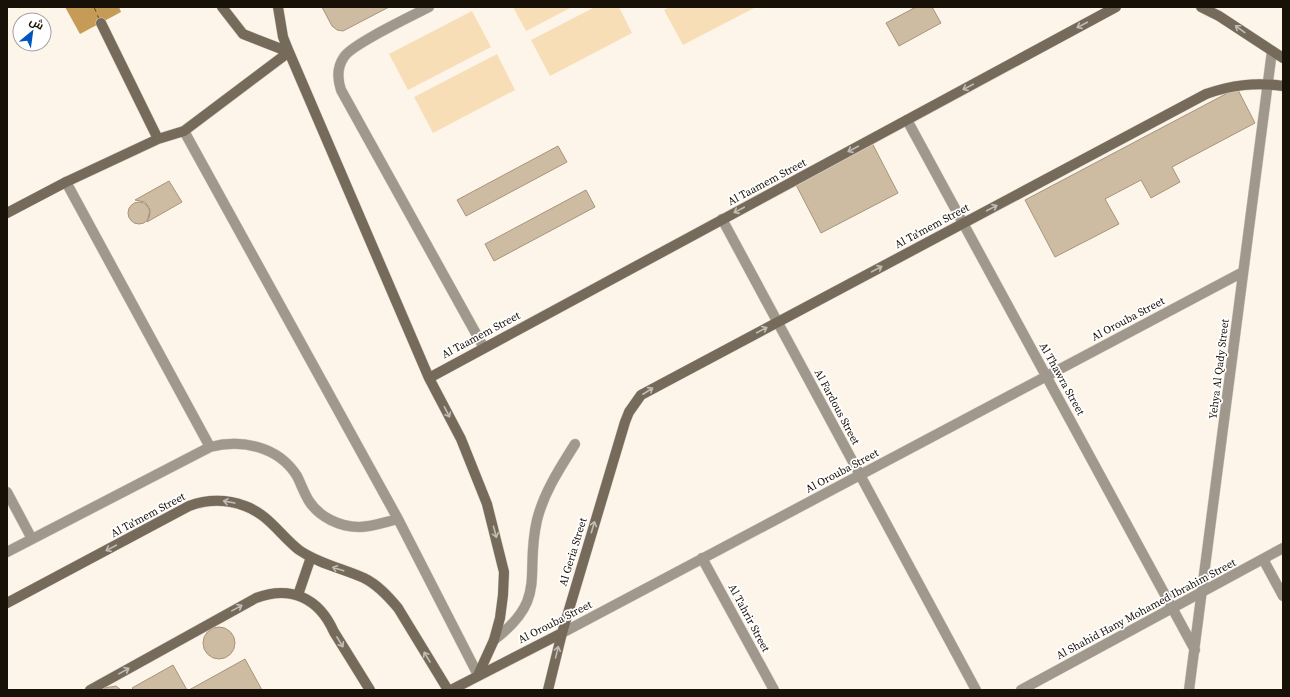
<svg xmlns="http://www.w3.org/2000/svg" width="1290" height="697" viewBox="0 0 1290 697" font-family="'Source Serif 4',Cairo,serif">
	<style>
		.green { fill: #f8deb6 }
		.water { fill: #c59b57 }
		.lines { fill: none; stroke-linecap: round; stroke-linejoin: round }
		.ferry { stroke: #674a15; stroke-width: 1; stroke-dasharray: 5 4; stroke-linecap: butt }
		.building { fill: #cebca2; stroke: #a5957b }
		.lane-casing { stroke: #d8d1c6; stroke-width: 11 }
		.street-casing { stroke: #d8d1c6; stroke-width: 11 }
		.secondary-casing { stroke: #d8d1c6; stroke-width: 11 }
		.lane { stroke: #a0988d; stroke-width: 10 }
		.street { stroke: #a0988d; stroke-width: 10 }
		.secondary { stroke: #766b5b; stroke-width: 10 }
		.oneway { stroke: #c1bcb5 }
		.labels { text-anchor: middle; dominant-baseline: central; stroke-width: 3.5; stroke-linejoin: round; paint-order: stroke }
		.street-label { font-size: 11px; fill: #181108; stroke: #fff }
	</style>
	<rect width="100%" height="100%" fill="#fdf5ea"/>
	<!-- green -->
	<path class="green" d="M 513,7 L 572,7 L 526,31 Z
		M 595,7 L 619,7 L 632,33 L 550,76 L 531,40 Z
		M 669,7 L 756,7 L 683,45 L 664,10 Z
		M 472,11 L 491,47 L 408,90 L 389,54 Z
		M 497,54 L 515,90 L 433,133 L 414,97 Z"/>
	<!-- water -->
	<path class="water" d="M 65,7 L 119,7 L 121,12 L 80,34 Z"/>
	<g class="lines">
		<!-- ferry -->
		<path class="ferry" d="M 94,7 L 99,19"/>
	</g>
	<!-- building -->
	<path class="building" d="M 322,7 L 389,7 L 343,31 L 337,30 L 332,26 Z
		M 916,7 L 932,7 L 941,23 L 899,46 L 886,23 Z
		M 1237,88 L 1255,123 L 1172,167 L 1180,182 L 1151,198 L 1141,180 L 1105,199 L 1119,224 L 1055,257 L 1025,200 Z
		M 871,141 L 898,193 L 821,233 L 794,181 Z
		M 558,146 L 567,162 L 466,216 L 457,200 Z
		M 169,181 L 182,202 L 147,222 L 150,210 L 145,202 L 135,200 Z
		M 586,190 L 595,207 L 494,261 L 485,244 Z
		M128 213a11 11 0 1 1 22 0a11 11 0 1 1-22 0Z
		M203 643a16 16 0 1 1 32 0a16 16 0 1 1-32 0Z
		M 245,659 L 262,690 L 189,690 Z
		M 173,665 L 187,690 L 134,690 L 132,688 Z
		M 116,686 L 121,690 L 102,690 L 104,688 Z"/>
	<g class="lines">
		<defs>
			<path id="lane" d="M 429,7 C 412,16 352,44 344,57 C 337,67 337,78 341,90 L 484,348
				M 184,131 L 398,519
				M 66,182 L 210,447
				M 7,492 L 32,539
				M 7,552 L 210,447 C 242,439 278,446 297,476 C 301,484 304,493 309,501 C 319,517 340,527 359,527 C 372,527 385,522 398,519 L 478,675
				M 494,640 C 549,598 524,576 537,520 C 544,492 560,468 575,444"/>
			<path id="street" d="M 907,120 L 1195,650
				M 722,219 L 976,690
				M 702,558 L 774,690
				M 1263,559 L 1283,596
				M 562,633 L 1243,272
				M 1021,690 L 1283,548
				M 1189,690 L 1272,51"/>
			<path id="secondary" d="M 222,7 L 243,34 L 289,52
				M 278,7 L 283,37 L 289,52 L 429,378 L 461,439 L 487,504 L 504,572 L 503,595 L 500,618 L 494,640 L 478,675
				M 1201,7 L 1219,16 L 1283,58
				M 101,23 L 158,139
				M 7,213 L 66,182 L 158,139 L 184,131 L 289,52
				M 429,378 L 1116,7
				M 298,595 L 311,557
				M 7,603 L 189,506 C 208,499 226,499 245,506 C 268,514 281,536 299,550 C 319,564 342,568 364,578 C 378,585 388,596 398,608 L 448,690
				M 90,690 L 256,598 C 291,585 319,598 334,632 L 370,690
				M 451,690 L 562,633
				M 548,690 L 562,633 L 625,422 L 629,412 L 641,395 L 1206,94 C 1232,85 1255,82 1283,86"/>
		</defs>
		<!-- lane casing -->
		<use href="#lane" class="lane-casing"/>
		<!-- street casing -->
		<use href="#street" class="street-casing"/>
		<!-- secondary casing -->
		<use href="#secondary" class="secondary-casing"/>
		<!-- lane -->
		<use href="#lane" class="lane"/>
		<!-- street -->
		<use href="#street" class="street"/>
		<!-- secondary -->
		<use href="#secondary" class="secondary"/>
	</g>
	<!-- one-way arrows -->
	<defs><path id="oneway-shaft" d="M-6 0H5M1.5-3L5.5 0L1.5 3" fill="none" stroke-width="1.6" stroke-linecap="round" stroke-linejoin="round"/></defs>
	<g class="oneway">
		<use href="#oneway-shaft" transform="translate(1082 25) rotate(152)"/>
		<use href="#oneway-shaft" transform="translate(1240 29) rotate(-144)"/>
		<use href="#oneway-shaft" transform="translate(968 87) rotate(152)"/>
		<use href="#oneway-shaft" transform="translate(853 149) rotate(152)"/>
		<use href="#oneway-shaft" transform="translate(992 208) rotate(-28)"/>
		<use href="#oneway-shaft" transform="translate(739 210) rotate(152)"/>
		<use href="#oneway-shaft" transform="translate(877 269) rotate(-28)"/>
		<use href="#oneway-shaft" transform="translate(762 330) rotate(-28)"/>
		<use href="#oneway-shaft" transform="translate(648 391) rotate(-33)"/>
		<use href="#oneway-shaft" transform="translate(447 412) rotate(63)"/>
		<use href="#oneway-shaft" transform="translate(229 502) rotate(-170)"/>
		<use href="#oneway-shaft" transform="translate(593 527) rotate(-73)"/>
		<use href="#oneway-shaft" transform="translate(495 532) rotate(75)"/>
		<use href="#oneway-shaft" transform="translate(111 548) rotate(152)"/>
		<use href="#oneway-shaft" transform="translate(338 569) rotate(-162)"/>
		<use href="#oneway-shaft" transform="translate(237 608) rotate(-29)"/>
		<use href="#oneway-shaft" transform="translate(340 642) rotate(58)"/>
		<use href="#oneway-shaft" transform="translate(557 652) rotate(-76)"/>
		<use href="#oneway-shaft" transform="translate(427 657) rotate(-121)"/>
		<use href="#oneway-shaft" transform="translate(124 671) rotate(-29)"/>
	</g>
	<g class="labels">
		<!-- street labels -->
		<g class="street-label">
			<text transform="translate(767 182) rotate(-28)">Al Taamem Street</text>
			<text transform="translate(932 226) rotate(-28)">Al Ta'mem Street</text>
			<text transform="translate(1128 319) rotate(-28)">Al Orouba Street</text>
			<text transform="translate(481 335) rotate(-28)">Al Taamem Street</text>
			<text transform="translate(1219 369) rotate(-83)">Yehya Al Qady Street</text>
			<text transform="translate(1062 379) rotate(61)">Al Thawra Street</text>
			<text transform="translate(837 407) rotate(62)">Al Fardous Street</text>
			<text transform="translate(842 471) rotate(-28)">Al Orouba Street</text>
			<text transform="translate(148 515) rotate(-28)">Al Ta'mem Street</text>
			<text transform="translate(573 552) rotate(-73)">Al Geria Street</text>
			<text transform="translate(1146 609) rotate(-28)">Al Shahid Hany Mohamed Ibrahim Street</text>
			<text transform="translate(749 618) rotate(62)">Al Tahrir Street</text>
			<text transform="translate(555 622) rotate(-27)">Al Orouba Street</text>
		</g>
	</g>
	<!-- border -->
	<rect width="1290" height="697" fill="none" stroke="#181108" stroke-width="16"/>
	<!-- north arrow -->
	<g transform="translate(32 32) rotate(29)"><circle r="19" fill="#ffffff" stroke="#a3a09c"/>
	<path d="M0-3L7 15L0 10L-7 15Z" fill="#0056bf"/>
	<text y="-6" font-size="11" font-weight="bold" text-anchor="middle" fill="#181108">ش</text>
	</g>
</svg>
